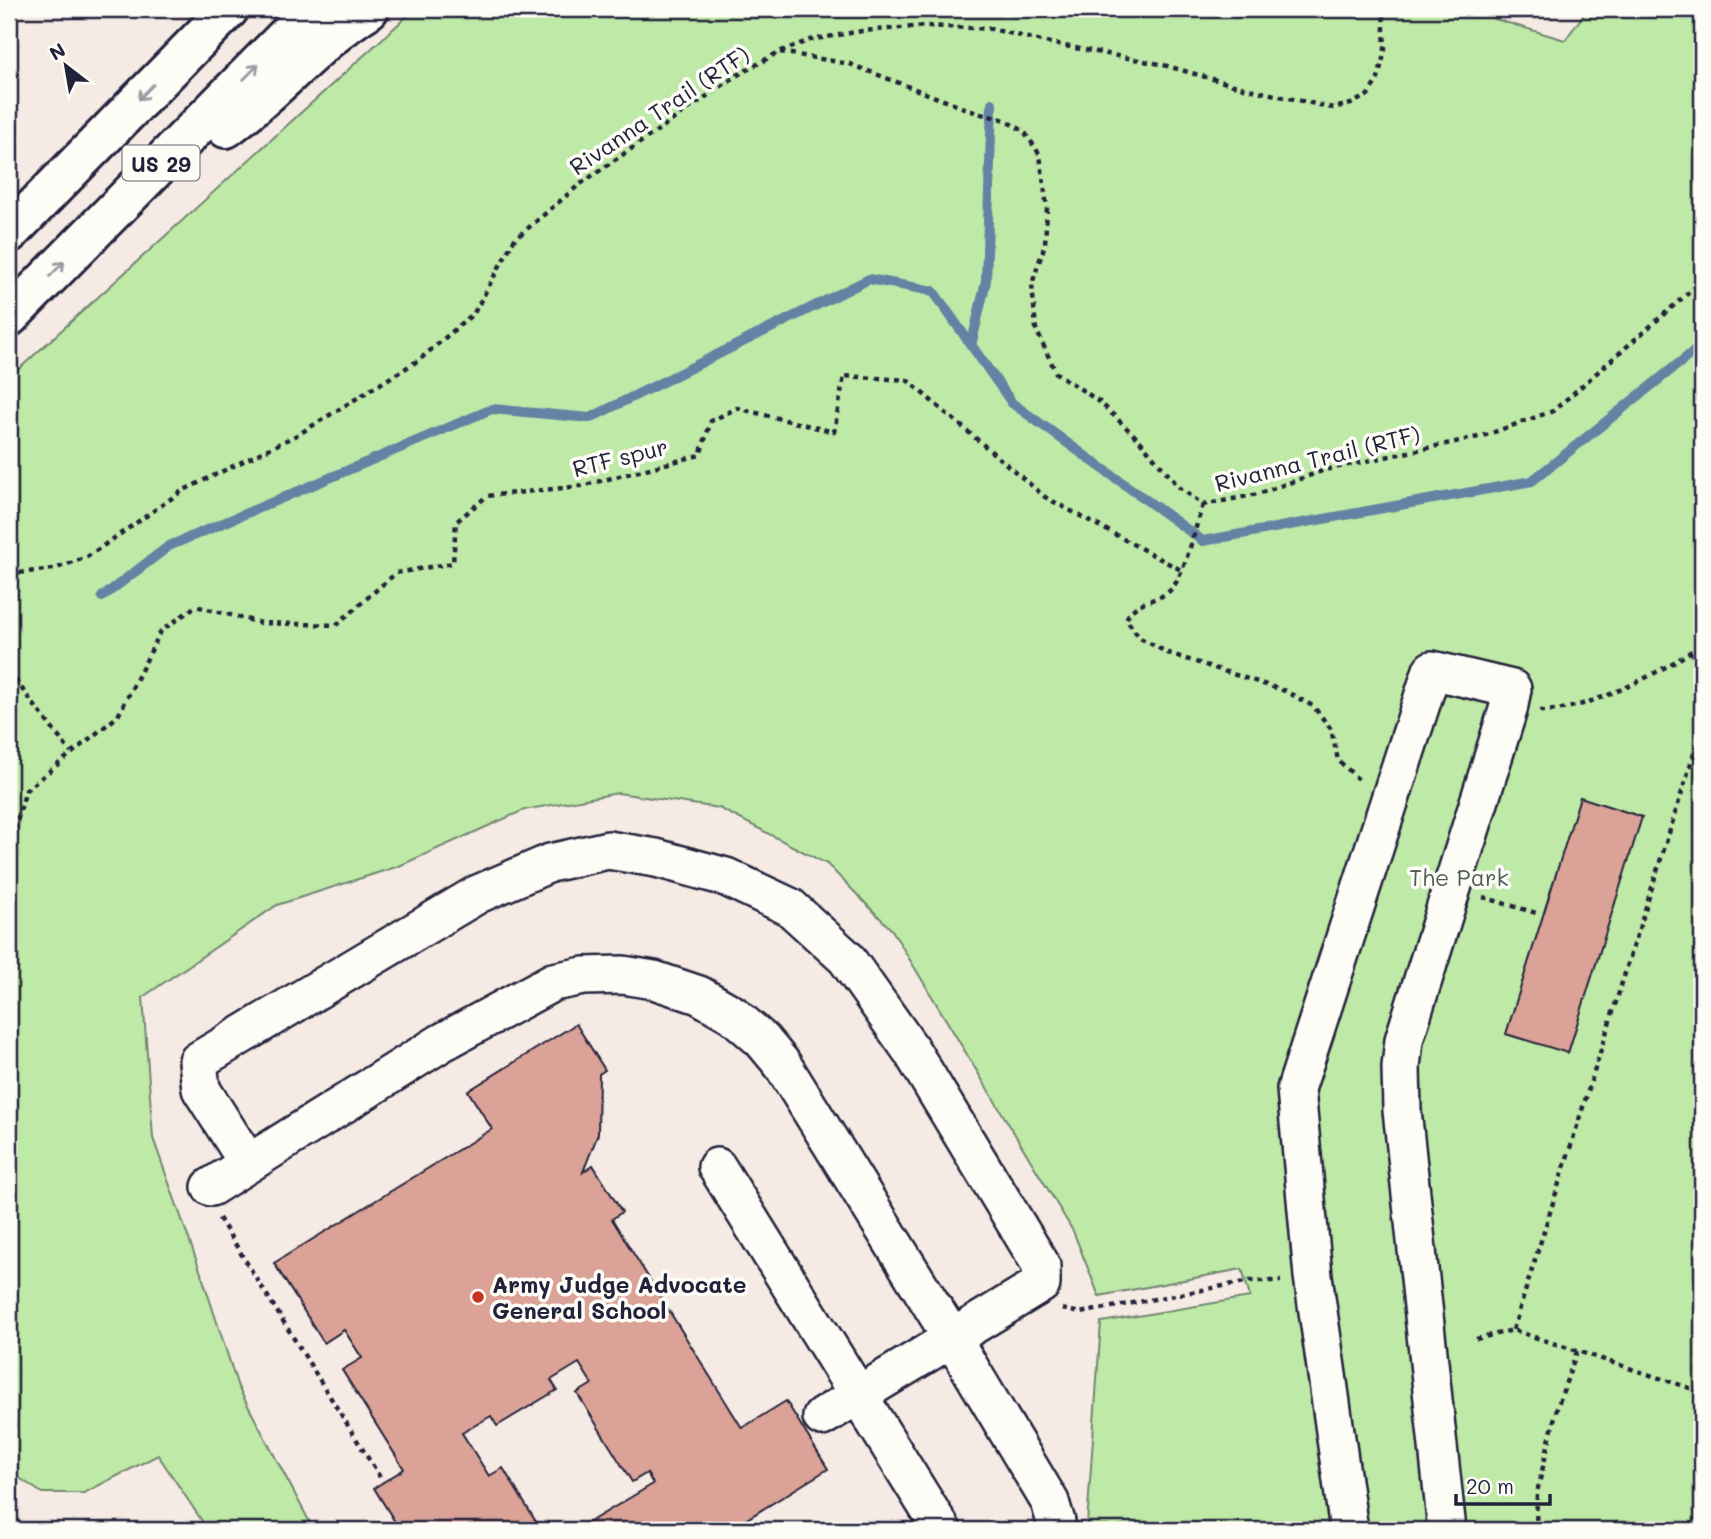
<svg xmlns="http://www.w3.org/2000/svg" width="1711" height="1539" viewBox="0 0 1711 1539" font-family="Mali,sans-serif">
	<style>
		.green { fill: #bfe9a6; stroke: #708670; stroke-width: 2 }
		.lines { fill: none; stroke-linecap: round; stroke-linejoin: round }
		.stream { stroke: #6383a5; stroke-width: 10 }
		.building { fill: #dba297; stroke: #22223b; stroke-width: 2 }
		.minor-casing { stroke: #22223b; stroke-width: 42 }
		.highway-casing { stroke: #22223b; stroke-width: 44 }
		.path { stroke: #22223b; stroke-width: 4.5; stroke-dasharray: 5 5; stroke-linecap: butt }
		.minor { stroke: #fdfcf7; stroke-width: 37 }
		.highway { stroke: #fdfcf7; stroke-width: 38 }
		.oneway { stroke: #9a9aa2 }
		.poi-dot { fill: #c8321e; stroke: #fdfcf7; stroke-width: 2.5 }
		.labels { text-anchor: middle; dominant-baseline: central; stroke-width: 7; stroke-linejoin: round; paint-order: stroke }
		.shield { fill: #fdfcf7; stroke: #646373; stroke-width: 2 }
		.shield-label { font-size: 21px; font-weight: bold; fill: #22223b }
		.street-label { font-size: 23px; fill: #22223b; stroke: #fdfcf7 }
		.park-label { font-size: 23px; fill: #515e5b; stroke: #fdfcf7 }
		.poi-label { font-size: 23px; font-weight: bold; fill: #22223b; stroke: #fdfcf7; text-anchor: start }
	</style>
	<rect width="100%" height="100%" fill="#f6eae4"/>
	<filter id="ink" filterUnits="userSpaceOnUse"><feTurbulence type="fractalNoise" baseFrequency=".0143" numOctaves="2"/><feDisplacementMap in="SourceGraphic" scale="14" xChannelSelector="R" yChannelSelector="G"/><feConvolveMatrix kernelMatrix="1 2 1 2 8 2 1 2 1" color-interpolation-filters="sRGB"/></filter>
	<g filter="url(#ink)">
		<!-- green -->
		<path class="green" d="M 415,9 L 1462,9 L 1565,40 L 1588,9 L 1702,9 L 1702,1530 L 1084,1530 L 1087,1525 L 1101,1322 L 1250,1297 L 1242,1269 L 1099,1296 L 1073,1231 L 892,930 L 827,864 L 719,808 L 618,793 L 524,810 L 399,866 L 277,905 L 143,997 L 153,1138 L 202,1276 L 238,1387 L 314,1530 L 208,1530 L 158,1455 L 84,1493 L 42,1493 L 9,1471 L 9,378 Z"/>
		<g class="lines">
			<!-- stream -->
			<path class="stream" d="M 971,346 L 986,281 L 992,103
				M 102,597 L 169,546 L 492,409 L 590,418 L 869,279 L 933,291 L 1012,403 L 1203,541 L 1532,481 L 1702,345"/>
		</g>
		<!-- building -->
		<path class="building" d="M 1580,797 L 1642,817 L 1568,1053 L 1506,1034 Z
			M 576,1024 L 605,1070 L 599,1074 L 598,1134 L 583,1172 L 593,1165 L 622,1212 L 612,1219 L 742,1428 L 786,1401 L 828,1469 L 729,1530 L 576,1530 L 653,1484 L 647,1473 L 632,1482 L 577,1393 L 592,1384 L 579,1363 L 551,1380 L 557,1390 L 497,1426 L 491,1416 L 462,1433 L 489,1476 L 503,1468 L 541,1530 L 400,1530 L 374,1488 L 404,1469 L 342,1370 L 362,1358 L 344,1330 L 324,1343 L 274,1263 L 492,1129 L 468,1091 Z"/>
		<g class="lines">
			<defs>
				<path id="minor" d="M 248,1163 L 201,1089 L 198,1061 L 478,894 L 550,863 L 608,850 L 656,858 L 726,877 L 790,907 L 846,958 L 911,1050 L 1041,1265 L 1041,1284 L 822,1417
					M 717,1167 L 942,1530
					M 211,1187 L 441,1043 L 553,982 L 584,976 L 623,975 L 654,980 L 699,995 L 732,1014 L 762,1040 L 782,1064 L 952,1338 L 1050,1502 L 1056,1522 L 1056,1530
					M 1349,1530 L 1313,1276 L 1296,1089 L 1432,670 L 1512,689 L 1508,710 L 1404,1040 L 1401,1067 L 1402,1110 L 1447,1530"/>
				<path id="highway" d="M 226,128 C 276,92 316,42 369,9
					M 9,233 L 229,9
					M 9,317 L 313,9"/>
			</defs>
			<!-- minor casing -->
			<use href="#minor" class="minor-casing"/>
			<!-- highway casing -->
			<use href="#highway" class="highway-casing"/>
			<!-- path -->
			<path class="path" d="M 780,52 L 850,64 L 977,113 L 1002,119 L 1024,131 L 1040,155 L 1047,208 L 1045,244 L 1032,284 L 1036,329 L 1056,373 L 1100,402 L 1140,441 L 1179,487 L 1203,505 L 1258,494 L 1325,470 L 1483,436 L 1553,411 L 1702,281
				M 1203,505 C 1195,527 1186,570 1173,587 C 1160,604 1138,596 1126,619 L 1140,638 L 1168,653 L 1285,691 L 1313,706 L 1331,729 L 1338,760 L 1361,782
				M 9,574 L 54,569 L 87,557 L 182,491 L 299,434 L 419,360 L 474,313 L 514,240 L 579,185 L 736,76 L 779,52 L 810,40 L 862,31 L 927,26 L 992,29 L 1054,44 L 1160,64 L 1244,88 L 1333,108 L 1351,104 L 1368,95 L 1378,79 L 1385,50 L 1383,9
				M 1692,651 L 1702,686
				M 9,672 L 71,753
				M 1540,711 C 1587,712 1664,671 1702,644
				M 9,849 L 26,790 L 118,716 L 161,631 L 196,606 L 261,623 L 336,625 L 396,573 L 453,563 L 456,522 L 487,496 L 581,486 L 700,455 L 711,421 L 737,408 L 834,432 L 844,376 L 907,380 L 1045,497 L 1181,570
				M 1483,897 L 1536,913
				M 219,1218 L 383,1482
				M 1062,1309 L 1080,1313 L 1250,1281 L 1281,1281
				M 1513,1330 L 1702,728
				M 1476,1339 L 1513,1330 L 1702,1392
				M 1536,1530 L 1537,1492 L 1557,1408 L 1577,1351"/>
			<!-- minor -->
			<use href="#minor" class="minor"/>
			<!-- highway -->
			<use href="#highway" class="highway"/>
		</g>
		<!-- one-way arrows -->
		<defs><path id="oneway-shaft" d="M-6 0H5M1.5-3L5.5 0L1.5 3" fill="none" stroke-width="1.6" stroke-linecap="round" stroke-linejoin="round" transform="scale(1.75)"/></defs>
		<g class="oneway">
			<use href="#oneway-shaft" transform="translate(251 72) rotate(-45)"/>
			<use href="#oneway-shaft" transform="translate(146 92) rotate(134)"/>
			<use href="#oneway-shaft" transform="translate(57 269) rotate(-45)"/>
		</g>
	</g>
	<!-- markers -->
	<circle class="poi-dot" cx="478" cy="1297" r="7"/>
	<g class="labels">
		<!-- shield labels -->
		<rect class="shield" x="122.5" y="145.5" width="77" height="35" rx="5"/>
		<g class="shield-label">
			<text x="161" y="163">US 29</text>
		</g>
		<!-- street labels -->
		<g class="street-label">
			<text transform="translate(659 110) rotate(-34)">Rivanna Trail (RTF)</text>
			<text transform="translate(620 457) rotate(-14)">RTF spur</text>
			<text transform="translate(1317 458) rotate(-14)">Rivanna Trail (RTF)</text>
		</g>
		<!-- park labels -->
		<g class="park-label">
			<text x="1459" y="877">The Park</text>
		</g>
		<!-- poi labels -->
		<g class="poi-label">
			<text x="492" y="1284">Army Judge Advocate<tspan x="492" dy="26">General School</tspan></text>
		</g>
	</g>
	<!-- margin -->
	<rect width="1711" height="1539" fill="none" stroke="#fdfcf7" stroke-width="35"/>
	<rect x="18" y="18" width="1676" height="1504" fill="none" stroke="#22223b" stroke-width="2.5" filter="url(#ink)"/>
	<!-- north arrow -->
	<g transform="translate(66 66) rotate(329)" stroke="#fdfcf7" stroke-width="5" paint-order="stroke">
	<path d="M0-5L12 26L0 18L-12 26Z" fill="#22223b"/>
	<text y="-10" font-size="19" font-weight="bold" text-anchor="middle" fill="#22223b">N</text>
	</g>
	<!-- scale -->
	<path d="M1456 1494v10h94v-10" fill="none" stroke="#22223b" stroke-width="3.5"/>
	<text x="1466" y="1494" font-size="21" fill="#22223b" stroke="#fdfcf7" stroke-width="5" paint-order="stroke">20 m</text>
</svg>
